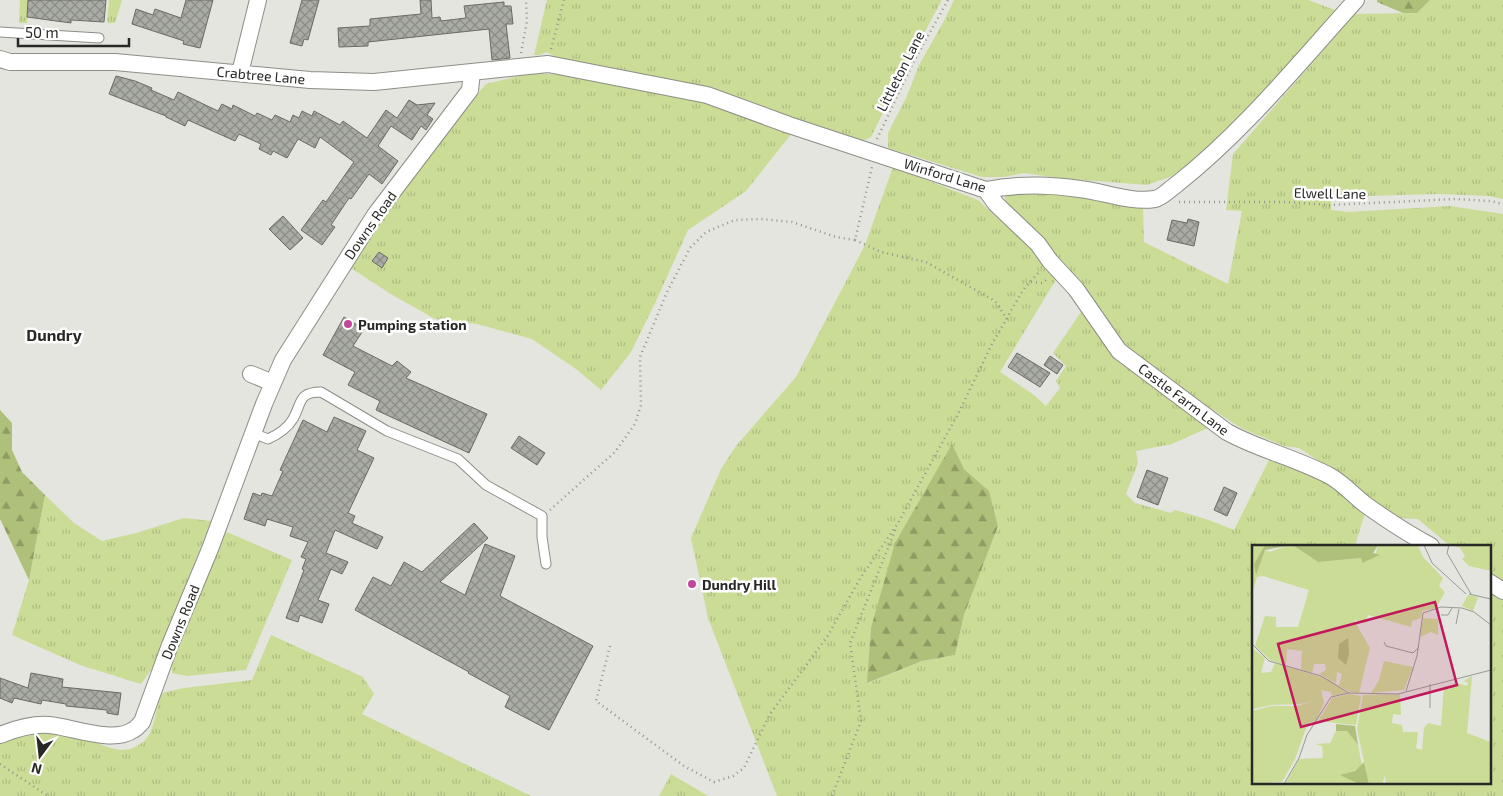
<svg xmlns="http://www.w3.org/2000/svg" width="1503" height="796" viewBox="0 0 1503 796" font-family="'Exo 2',sans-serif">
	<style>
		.grass { fill: url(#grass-tufts); fill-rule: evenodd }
		.forest { fill: url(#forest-firs) }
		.building { fill: url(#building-cross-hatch); stroke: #696b64 }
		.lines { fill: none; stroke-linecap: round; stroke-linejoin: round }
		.lane-casing { stroke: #8c8e87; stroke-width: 11 }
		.street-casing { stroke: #8c8e87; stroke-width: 18 }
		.path { stroke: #93958f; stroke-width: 2.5; stroke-dasharray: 1 4; stroke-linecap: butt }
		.lane { stroke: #fff; stroke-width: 9 }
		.street { stroke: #fff; stroke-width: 16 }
		.poi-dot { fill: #bf489d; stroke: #fff; stroke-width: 2 }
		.labels { text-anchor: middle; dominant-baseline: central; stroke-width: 5; stroke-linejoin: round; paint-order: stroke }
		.street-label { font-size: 14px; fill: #282926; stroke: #fff }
		.poi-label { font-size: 14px; font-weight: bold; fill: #282926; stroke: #fff; text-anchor: start }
		.quarter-label { font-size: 16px; font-weight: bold; fill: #282926; stroke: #fff }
		.inset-road { fill: none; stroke: #989a94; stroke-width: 1 }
		.view { fill: #c2185b; fill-opacity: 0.15; stroke: #c2185b; stroke-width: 2.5 }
		.inset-edge { fill: none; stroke: #282926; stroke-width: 2.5 }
	</style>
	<defs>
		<pattern id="grass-tufts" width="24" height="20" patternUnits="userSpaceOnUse" patternTransform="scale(1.25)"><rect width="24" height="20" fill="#cadc96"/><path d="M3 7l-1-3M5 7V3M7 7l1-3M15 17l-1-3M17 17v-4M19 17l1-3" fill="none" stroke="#aebd81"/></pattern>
		<pattern id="forest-firs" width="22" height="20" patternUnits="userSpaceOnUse" patternTransform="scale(1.25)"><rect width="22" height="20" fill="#aec079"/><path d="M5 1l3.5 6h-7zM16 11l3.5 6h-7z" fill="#8e9c63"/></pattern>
		<pattern id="building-cross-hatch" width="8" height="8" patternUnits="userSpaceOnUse" patternTransform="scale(1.25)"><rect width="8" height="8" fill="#a9aca4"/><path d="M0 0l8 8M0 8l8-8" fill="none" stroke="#8a8c85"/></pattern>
	</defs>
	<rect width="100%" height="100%" fill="#e3e5de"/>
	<!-- grass -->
	<path class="grass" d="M 20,0 L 28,0 L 27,23 L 19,23 Z
		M 109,0 L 122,0 L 115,23 L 107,23 Z
		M 547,0 L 942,0 L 904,70 L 871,137 L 865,140 L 853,139 L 560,60 L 547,52 L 539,55 L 534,55 Z
		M 954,0 L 1308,0 L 1335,10 L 1333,17 L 1252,106 L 1212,146 L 1172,176 L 1147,185 L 1059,178 L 1024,173 L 1003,177 L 982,177 L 888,148 L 888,133 L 907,96 L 919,65 L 944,21 Z
		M 1430,0 L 1503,0 L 1503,199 L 1489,196 L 1438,194 L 1331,197 L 1331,210 L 1348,212 L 1450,206 L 1503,214 L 1503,583 L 1489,573 L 1489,546 L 1450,546 L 1418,519 L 1398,518 L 1368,499 L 1339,474 L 1299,448 L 1284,446 L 1241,428 L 1204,404 L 1123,345 L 1006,205 L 1005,197 L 1009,191 L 1027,189 L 1143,205 L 1144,242 L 1228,284 L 1242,211 L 1226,210 L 1233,154 L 1355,14 L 1417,13 Z
		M 532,73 L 563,75 L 707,102 L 792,133 L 746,191 L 688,230 L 657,299 L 631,352 L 601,390 L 576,369 L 532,339 L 477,324 L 435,319 L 389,293 L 348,266 L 440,138 L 486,84 Z
		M 893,167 L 978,200 L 1041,258 L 1057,278 L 1000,372 L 1034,395 L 1046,406 L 1060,388 L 1056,381 L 1066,366 L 1053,353 L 1083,309 L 1210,427 L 1172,444 L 1136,451 L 1138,463 L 1126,494 L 1135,503 L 1171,513 L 1175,510 L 1206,519 L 1234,530 L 1269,460 L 1323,480 L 1365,513 L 1355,546 L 1253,546 L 1253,782 L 1489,782 L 1489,589 L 1503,598 L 1503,796 L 777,796 L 708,618 L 691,538 L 721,469 L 736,446 L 796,377 L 865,245 ZM 952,445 L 964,469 L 989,491 L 998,526 L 964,615 L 955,655 L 922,661 L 868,683 L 871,628 Z
		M 45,495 L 74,523 L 102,541 L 136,533 L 184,518 L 211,521 L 153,667 L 141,684 L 80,665 L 12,635 L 29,580 Z
		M 222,530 L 292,560 L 246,670 L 187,676 L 172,673 L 172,665 Z
		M 271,635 L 363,677 L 374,694 L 362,714 L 531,796 L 0,796 L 0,743 C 15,738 33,730 49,732 C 61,733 75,736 87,739 C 107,746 125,759 145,740 C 156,729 155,707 162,693 L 184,688 L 252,680 Z
		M 671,774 L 708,796 L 659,796 Z"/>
	<!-- forest -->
	<path class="forest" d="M 1377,0 L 1430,0 L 1417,13 L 1403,13 L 1377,2 Z
		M 0,410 L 12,423 L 12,450 L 22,472 L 45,495 L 29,580 L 0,519 Z
		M 952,444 L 964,469 L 989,491 L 998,526 L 964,615 L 955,655 L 922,661 L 867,683 L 871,628 L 895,543 Z"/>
	<!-- building -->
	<path class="building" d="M 28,0 L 106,0 L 104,22 L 71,20 L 71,23 L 27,17 Z
		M 186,0 L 213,0 L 200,48 L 183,44 L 184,41 L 132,24 L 136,9 L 153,15 L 155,9 L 181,18 Z
		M 302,0 L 319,0 L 308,40 L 304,39 L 302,46 L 290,43 Z
		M 420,0 L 431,0 L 432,18 L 440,17 L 441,21 L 466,18 L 464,6 L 504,2 L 504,6 L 511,6 L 513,24 L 506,24 L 510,58 L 492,60 L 489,29 L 368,42 L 368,46 L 339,47 L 338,28 L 370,26 L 370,19 L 421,14 Z
		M 116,76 L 135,81 L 152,88 L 151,90 L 174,100 L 178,92 L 218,111 L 222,104 L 232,109 L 233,105 L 255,116 L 257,113 L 272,120 L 275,115 L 290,122 L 293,115 L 299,118 L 302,111 L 312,116 L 314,111 L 340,125 L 343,121 L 367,138 L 386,110 L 397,118 L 409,100 L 417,105 L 435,103 L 427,115 L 433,119 L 426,130 L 421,126 L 412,140 L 391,126 L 378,146 L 398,161 L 382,184 L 369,174 L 351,199 L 349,198 L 331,225 L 335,227 L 322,245 L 301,230 L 323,200 L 326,202 L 354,162 L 320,137 L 315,148 L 298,139 L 287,158 L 273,151 L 271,155 L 259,149 L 261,144 L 239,134 L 235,141 L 188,120 L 185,126 L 166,117 L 166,116 L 109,94 Z
		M 283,216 L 303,238 L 290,250 L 269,229 Z
		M 1188,219 L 1199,222 L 1194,246 L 1167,240 L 1172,220 L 1187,223 Z
		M 379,252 L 388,258 L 382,268 L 372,261 Z
		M 344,317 L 364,329 L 353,346 L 392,366 L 397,361 L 411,372 L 406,378 L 487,414 L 469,453 L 376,410 L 380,401 L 348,385 L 355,372 L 323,355 Z
		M 1017,353 L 1050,373 L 1040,387 L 1008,367 Z
		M 1050,356 L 1063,365 L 1057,374 L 1044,365 Z
		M 334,417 L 366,431 L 357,450 L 374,458 L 348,513 L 355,516 L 352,523 L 383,537 L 377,549 L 335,530 L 326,553 L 348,562 L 342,574 L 331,569 L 318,600 L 329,604 L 322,623 L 300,615 L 298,622 L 286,618 L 304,570 L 302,569 L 306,559 L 301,557 L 308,542 L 290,536 L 293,527 L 267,519 L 265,526 L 244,519 L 253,493 L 261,496 L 262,493 L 272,496 L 283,471 L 280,470 L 303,420 L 327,432 Z
		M 519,436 L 545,453 L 537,465 L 511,448 Z
		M 1147,470 L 1168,478 L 1158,505 L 1137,497 Z
		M 1224,487 L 1237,493 L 1227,516 L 1214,510 Z
		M 474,523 L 488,538 L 440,582 L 465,595 L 485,544 L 515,556 L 500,596 L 593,646 L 549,730 L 505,707 L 510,696 L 468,673 L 469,672 L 355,610 L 373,577 L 391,586 L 404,562 L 422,572 Z
		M 31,673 L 63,679 L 62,687 L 121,693 L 118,715 L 107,713 L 107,710 L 66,706 L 66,704 L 42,700 L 41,704 L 14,698 L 12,703 L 0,698 L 0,678 L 28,688 Z"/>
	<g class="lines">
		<defs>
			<path id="lane" d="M 0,32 L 99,38
				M 253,433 L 268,439 C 277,435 287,429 293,419 C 302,403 298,392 321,392 L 387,431 L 458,459 L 486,485 L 542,516 L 542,537 L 546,564"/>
			<path id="street" d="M 0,59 L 10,62 L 115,62 L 310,80 L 374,82 L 548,64 L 707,95 L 789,125 L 986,190 C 1018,184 1049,184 1080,189 C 1105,192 1130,203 1155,199 C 1162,198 1171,188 1177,184 C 1244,131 1299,63 1356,0
				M 240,73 L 258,0
				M 986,190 L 996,204 L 1038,244 L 1050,261 L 1076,289 L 1119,351 L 1227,432 C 1260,450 1296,458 1330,476 C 1343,483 1354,496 1366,505 C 1387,520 1408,534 1431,546
				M 251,374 L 273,383
				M 1489,582 L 1503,591
				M 0,735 C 15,729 33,724 49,725 C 72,727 113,744 133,730 C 136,729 139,725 142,722 L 170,645 L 210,549 L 264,404 L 283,360 L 375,215 L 470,90 L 472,72"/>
		</defs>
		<!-- lane casing -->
		<use href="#lane" class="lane-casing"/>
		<!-- street casing -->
		<use href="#street" class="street-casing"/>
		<!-- path -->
		<path class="path" d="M 551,49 L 564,0
			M 521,53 L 527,21 L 526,0
			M 877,139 L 913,63 L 948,0
			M 1179,202 L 1287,202 L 1330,205 L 1455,199 L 1490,201 L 1503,204
			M 855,240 L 881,252 L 926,262 L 995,301 L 1007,319
			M 1031,282 L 1043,283 L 1047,279
			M 550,510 L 615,452 L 635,424 L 641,405 L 640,357 L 667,292 L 690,248 L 706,232 L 735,220 L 761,219 L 792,222 L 836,237 L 855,240 L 872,167
			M 610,646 L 596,701 L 684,766 L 714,782 L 733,776 L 744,768 L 770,714 L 827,637 L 861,577 L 898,523 L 958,414 L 992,344 L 1023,290 L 1040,271
			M 0,764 L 48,796
			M 832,796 L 861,721 L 850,643 L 896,528"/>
		<!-- lane -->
		<use href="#lane" class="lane"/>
		<!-- street -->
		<use href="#street" class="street"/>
	</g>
	<!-- markers -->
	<g class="poi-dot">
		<circle cx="348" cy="324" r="5"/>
		<circle cx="692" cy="584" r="5"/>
	</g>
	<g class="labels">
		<!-- street labels -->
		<g class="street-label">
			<text transform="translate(900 71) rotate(-63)">Littleton Lane</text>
			<text transform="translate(261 75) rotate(5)">Crabtree Lane</text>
			<text transform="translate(945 175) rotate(17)">Winford Lane</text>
			<text transform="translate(1330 193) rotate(1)">Elwell Lane</text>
			<text transform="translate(370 225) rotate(-55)">Downs Road</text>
			<text transform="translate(1184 399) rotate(37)">Castle Farm Lane</text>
			<text transform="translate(180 622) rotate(-68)">Downs Road</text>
		</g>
		<!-- poi labels -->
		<g class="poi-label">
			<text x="358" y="324">Pumping station</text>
			<text x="702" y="584">Dundry Hill</text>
		</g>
		<!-- quarter labels -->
		<g class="quarter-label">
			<text x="54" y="334">Dundry</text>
		</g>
	</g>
	<!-- overview -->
	<g transform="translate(1252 545)">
		<rect width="239" height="239" fill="#e3e5de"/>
		<path d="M 0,0 L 13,0 L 2,19 L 4,29 L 13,5 L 18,7 L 34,1 L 42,1 L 66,17 L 109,13 L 109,17 L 123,11 L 126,0 L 166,0 L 171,12 L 191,33 L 187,41 L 193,47 L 184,63 L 170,66 L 169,73 L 160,76 L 159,82 L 116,70 L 113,78 L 102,75 L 118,103 L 107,148 L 98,147 L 87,141 L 90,129 L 85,127 L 84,138 L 67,129 L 74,125 L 73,119 L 62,119 L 60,128 L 49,125 L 50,106 L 35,104 L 34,121 L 18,115 L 3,101 L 13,71 L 24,72 L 24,82 L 46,82 L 57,45 L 11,31 L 5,32 L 0,49 ZM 200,0 L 239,0 L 239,26 L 217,21 L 210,14 L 213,11 L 208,3 ZM 171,73 L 186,74 L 186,90 L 179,87 L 168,92 ZM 0,103 L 13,113 L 9,128 L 19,127 L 23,118 L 78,135 L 95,148 L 80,151 L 79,147 L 69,145 L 72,158 L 64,176 L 57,178 L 53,186 L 43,214 L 30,237 L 0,239 L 0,166 L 20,161 L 45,161 L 61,156 L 48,159 L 20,160 L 0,164 ZM 132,116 L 161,122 L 152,145 L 119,148 L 127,135 ZM 220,131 L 215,188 L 239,197 L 239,239 L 134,239 L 133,230 L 130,239 L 117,239 L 105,184 L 111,150 L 148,149 L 149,170 L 141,169 L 140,178 L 150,180 L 151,187 L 166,187 L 164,203 L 170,205 L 172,183 L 176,178 L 189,181 L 192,141 L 197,145 L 202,138 L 203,141 L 206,138 L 215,141 L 216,138 L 212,136 ZM 98,149 L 109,151 L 104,180 L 66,176 L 80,153 ZM 84,186 L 95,186 L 106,200 L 110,221 L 95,230 L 89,230 L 107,239 L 33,239 L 47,214 L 71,213 L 70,201 L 63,199 L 78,198 Z" fill="#cadc96"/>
		<path d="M 13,0 L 126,0 L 121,8 L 128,10 L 110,18 L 109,13 L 66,17 L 42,1 L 34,1 L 13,5 L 4,30 L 2,19 ZM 96,93 L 97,109 L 94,120 L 86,113 L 87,99 ZM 84,179 L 103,181 L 106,200 L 95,186 L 84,186 ZM 112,217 L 117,239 L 107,239 L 88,230 L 103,226 Z" fill="#aec079"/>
		<path d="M 216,50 L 226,52 L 221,66 L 210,61 Z" fill="#cadc96"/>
		<path d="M 193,145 L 216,147 L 215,164 L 192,162 ZM 193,165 L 215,167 L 214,183 L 191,181 Z" fill="#cadc96"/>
		<path class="inset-road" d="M 172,0 L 180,18 L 214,49M 197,0 L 195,8 L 219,49M 217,49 L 239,54M 189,70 L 196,70 L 200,63M 204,79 L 207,64M 132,97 L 134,101 L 161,108 L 167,102M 0,99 L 17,116 L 69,131 L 97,148M 178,139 L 178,163M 154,146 L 165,111 L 171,68 L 189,62 L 210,63 L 222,67 L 239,80M 32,239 L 47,213 L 55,190 L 79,152 L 97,148 L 146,149 L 239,125"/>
		<path class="view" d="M 183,57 L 205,140 L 49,182 L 26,99 Z"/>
		<rect width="239" height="239" class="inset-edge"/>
	</g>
	<!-- north arrow -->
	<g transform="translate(40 756) rotate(195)" stroke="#ffffff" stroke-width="4" paint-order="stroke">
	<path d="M0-4L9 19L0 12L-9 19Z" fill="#282926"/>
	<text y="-8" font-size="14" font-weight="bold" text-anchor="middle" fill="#282926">N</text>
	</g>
	<!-- scale -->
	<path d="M18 38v8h111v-8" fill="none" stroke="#282926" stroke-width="2.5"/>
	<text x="25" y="38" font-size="15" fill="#282926" stroke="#ffffff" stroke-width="4" paint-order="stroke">50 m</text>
</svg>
